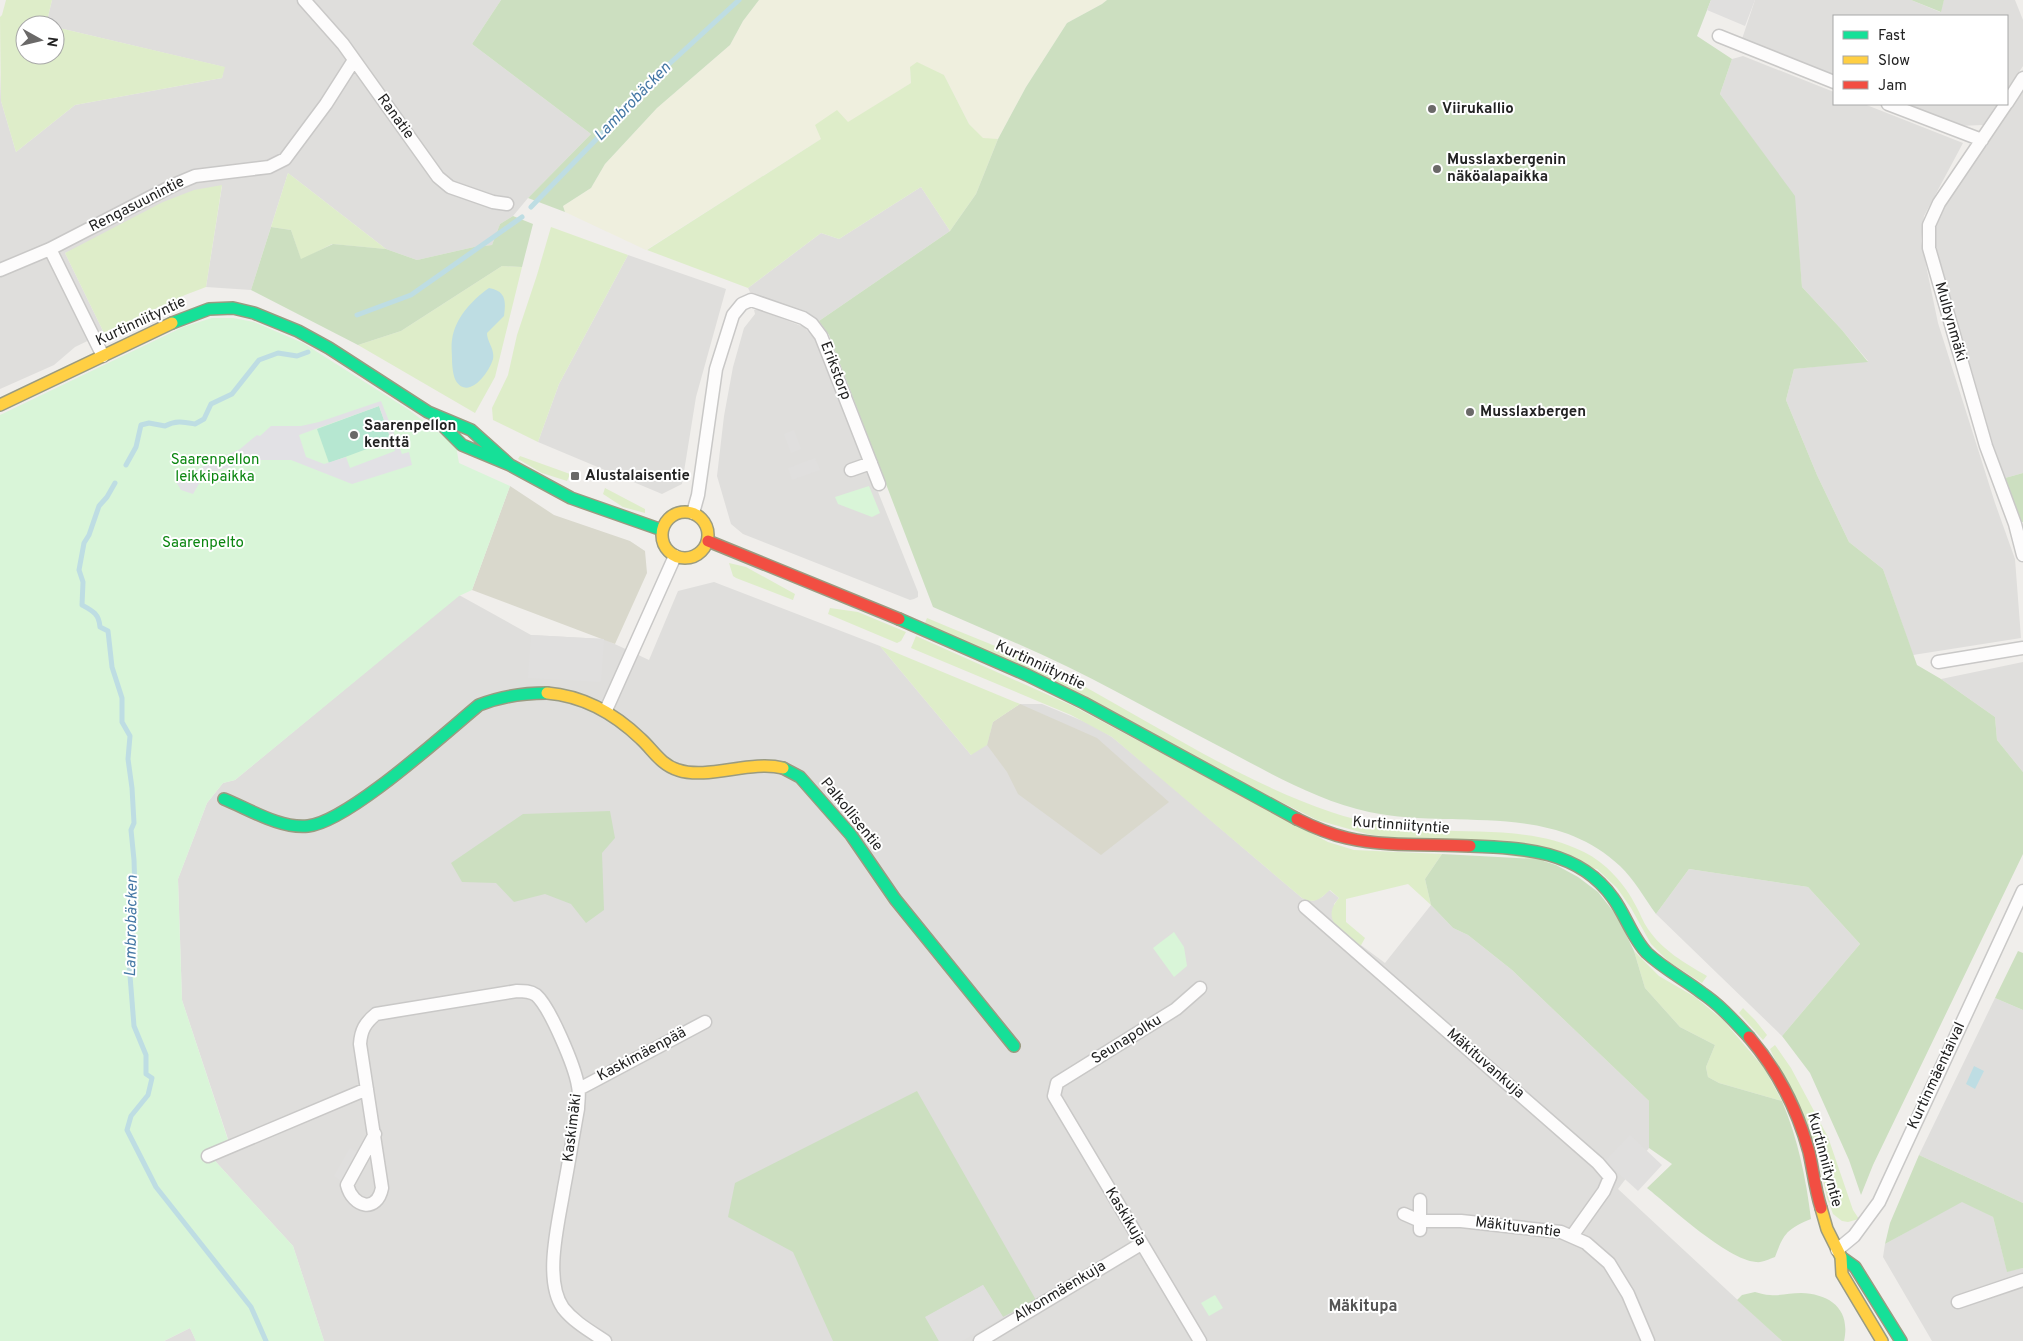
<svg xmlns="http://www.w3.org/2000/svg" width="2023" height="1341" viewBox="0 0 2023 1341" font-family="Overpass,sans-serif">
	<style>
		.residential { fill: #dfdedc }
		.construction { fill: #d9d8cc }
		.farmland { fill: #efefde }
		.grass { fill: #deedc9 }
		.forest { fill: #ccdfc0 }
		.park { fill: #d9f5d8 }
		.pitch { fill: #b6e7d1 }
		.parking { fill: #e0dfde }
		.plaza { fill: #e2e1e5; fill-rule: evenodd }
		.water { fill: #bedde3 }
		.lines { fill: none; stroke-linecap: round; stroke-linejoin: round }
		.stream { stroke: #bedde3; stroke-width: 5 }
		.street-casing { stroke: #c9c8c7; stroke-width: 15 }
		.fast-casing { stroke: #9a9b81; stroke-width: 14 }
		.slow-casing { stroke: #9a9b81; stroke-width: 14 }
		.jam-casing { stroke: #9a9b81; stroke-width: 14 }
		.street { stroke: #fdfcfc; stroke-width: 12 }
		.fast { stroke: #16e098; stroke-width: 11 }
		.slow { stroke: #ffcf43; stroke-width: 11 }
		.jam { stroke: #f24e42; stroke-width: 11 }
		.poi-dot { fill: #6a6968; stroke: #fff; stroke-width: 2 }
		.labels { text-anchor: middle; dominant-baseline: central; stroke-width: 4; stroke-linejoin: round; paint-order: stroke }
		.poi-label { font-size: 15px; font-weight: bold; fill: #222; stroke: #fff; text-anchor: start }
		.street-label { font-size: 15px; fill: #222; stroke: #fff }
		.park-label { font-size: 15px; fill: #0a860f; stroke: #fff }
		.water-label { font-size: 16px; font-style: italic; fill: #4578a5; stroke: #fff }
		.neighbourhood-label { font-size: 16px; font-weight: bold; fill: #555; stroke: #fff }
	</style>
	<rect width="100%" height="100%" fill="#f0eeeb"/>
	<!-- residential -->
	<path class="residential" d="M 52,0 L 501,0 L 472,44 L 591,134 L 528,198 L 513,216 L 500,224 L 492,245 L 474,247 L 417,260 L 386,249 L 288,173 L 251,290 L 206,287 L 222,186 L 65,253 L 104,333 L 75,347 L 54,365 L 0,389 L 0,74 L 1,101 L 16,152 L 75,105 L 222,78 L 224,67 L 55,27 L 55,25 L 46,25 Z
		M 1755,0 L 1911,0 L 1940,12 L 1944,0 L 2015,0 L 2023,20 L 2023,66 L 2007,90 L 2007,16 L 1834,16 L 1834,76 L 1742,39 Z
		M 1743,56 L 1834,92 L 1834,104 L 1864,104 L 1963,143 L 1924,216 L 1921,241 L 1938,323 L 1995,503 L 2015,559 L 2021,638 L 1913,655 L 1883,569 L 1849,542 L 1817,475 L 1786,400 L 1794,369 L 1868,361 L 1842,330 L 1802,287 L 1794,196 L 1720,94 L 1732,59 Z
		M 2023,91 L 2023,473 L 2005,478 L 1993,444 L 1936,247 L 1936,226 L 1945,206 Z
		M 1902,104 L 1997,104 L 1983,125 L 1958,126 Z
		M 921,187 L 950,231 L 819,321 L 806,314 L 750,292 L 748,288 L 821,233 L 839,239 Z
		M 628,255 L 726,289 L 696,397 L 682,484 L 662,494 L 538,442 L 559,384 Z
		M 754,310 L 760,310 L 804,327 L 819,344 L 918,592 L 918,597 L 914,599 L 910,600 L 743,534 L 731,524 L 717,476 L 724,416 L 733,367 L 744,328 L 755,314 Z
		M 714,582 L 880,646 L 971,755 L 993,722 L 1020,704 L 1042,704 L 1090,724 L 1112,737 L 1159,776 L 1302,898 L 1313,901 L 1322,897 L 1329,890 L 1339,898 L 1334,904 L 1334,925 L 1385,963 L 1431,905 L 1453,928 L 1468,935 L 1512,970 L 1649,1101 L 1649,1148 L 1618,1189 L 1782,1341 L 324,1341 L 293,1246 L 216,1162 L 213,1150 L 229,1142 L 182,1000 L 178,879 L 207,803 L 223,783 L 235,780 L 459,595 L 531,635 L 604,639 L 649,660 L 678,591 Z
		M 2023,662 L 2023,772 L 1997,740 L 1995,717 L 1941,679 Z
		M 1689,869 L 1808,887 L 1860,944 L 1782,1036 L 1656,914 Z
		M 1995,998 L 2023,1010 L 2023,1203 L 1919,1155 Z
		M 1962,1201 L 1993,1217 L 2007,1271 L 2023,1268 L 2023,1341 L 1932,1341 L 1883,1257 L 1885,1244 Z
		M 190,1328 L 196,1341 L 164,1341 Z"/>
	<!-- construction -->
	<path class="construction" d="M 510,486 L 554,515 L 630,541 L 645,551 L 647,573 L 615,644 L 472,590 Z
		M 1020,704 L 1097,738 L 1169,802 L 1101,855 L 1018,794 L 1007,772 L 987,745 L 993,722 Z"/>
	<!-- farmland -->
	<path class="farmland" d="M 759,0 L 1107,0 L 1102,4 L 1067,23 L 1026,87 L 998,139 L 983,139 L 969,124 L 944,75 L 910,67 L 911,83 L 847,123 L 836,111 L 821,139 L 646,250 L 565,212 L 563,206 L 591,188 L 605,164 L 657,108 L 730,45 L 743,21 Z"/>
	<!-- grass -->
	<path class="grass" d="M 6,0 L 52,0 L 46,25 L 25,25 L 25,55 L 55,55 L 55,27 L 225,67 L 222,78 L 75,105 L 16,152 L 1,101 L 0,17 L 2,15 Z
		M 917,62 L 944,75 L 969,124 L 983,138 L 998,139 L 976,194 L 950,231 L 921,187 L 839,239 L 821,233 L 748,288 L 647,250 L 821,139 L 815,125 L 837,110 L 848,122 L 911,83 L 910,67 Z
		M 288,173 L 386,249 L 332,244 L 301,260 L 291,230 L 271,227 Z
		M 222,185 L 206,287 L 185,295 L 104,333 L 65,253 L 163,202 L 194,190 Z
		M 551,227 L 628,255 L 559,384 L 538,442 L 493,420 L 492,408 L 508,375 L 517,335 L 537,275 Z
		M 502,266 L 522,267 L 495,377 L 475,413 L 358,345 L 401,331 Z
		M 520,456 L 570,474 L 567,481 L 542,473 L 518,459 Z
		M 605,488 L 643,508 L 645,509 L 645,513 L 623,507 L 603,494 Z
		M 729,563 L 746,567 L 795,594 L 793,600 L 736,578 L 733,576 Z
		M 830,608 L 858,612 L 906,632 L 901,641 L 897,643 L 828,614 Z
		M 927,618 C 976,639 1027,657 1074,681 C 1158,726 1240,781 1331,812 C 1364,823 1397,829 1432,830 C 1483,833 1537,828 1584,852 C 1606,863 1625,884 1636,906 C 1640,913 1643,922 1648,929 C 1663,951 1685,963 1707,976 L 1702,983 L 1669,962 L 1651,944 L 1631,908 L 1617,888 L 1597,869 L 1367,834 L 1317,820 L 925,623 Z
		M 916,636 L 1073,706 L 1328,842 L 1354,850 L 1442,854 L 1425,879 L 1431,905 L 1408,884 L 1346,899 L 1346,922 L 1365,938 L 1360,947 C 1344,933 1319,921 1339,898 L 1330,890 C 1321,898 1315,905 1302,898 L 1112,737 L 1071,715 L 911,648 Z
		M 880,646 L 1020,704 L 993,722 L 987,745 L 971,755 Z
		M 1634,951 L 1659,976 L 1695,997 L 1723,1020 L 1764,1068 L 1782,1101 L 1719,1083 L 1708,1077 L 1706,1067 L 1715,1045 L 1680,1027 L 1645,988 Z
		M 1743,1008 L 1755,1020 L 1767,1035 L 1763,1040 L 1739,1013 Z
		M 1775,1045 L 1791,1068 L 1828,1137 L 1853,1210 L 1859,1219 L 1848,1222 L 1842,1221 L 1833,1214 L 1827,1198 L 1816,1146 L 1770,1049 Z"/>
	<!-- forest -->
	<path class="forest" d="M 501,0 L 759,0 L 743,21 L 730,45 L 657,108 L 605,164 L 591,188 L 563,206 L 565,212 L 528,198 L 591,134 L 472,44 Z
		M 1107,0 L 1711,0 L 1697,36 L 1732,59 L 1720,94 L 1795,196 L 1802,287 L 1842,330 L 1868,362 L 1794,369 L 1786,400 L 1817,475 L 1849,542 L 1883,569 L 1917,665 L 1941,679 L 1995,717 L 1997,740 L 2023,772 L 2023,854 L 1873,1165 L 1861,1195 L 1849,1160 L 1810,1073 L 1782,1036 L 1860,944 L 1808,887 L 1689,869 L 1656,914 C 1645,899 1634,879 1620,866 C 1550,800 1454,830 1369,812 C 1320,801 1275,776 1232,753 C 1193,733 1155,712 1117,692 C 1058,660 995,634 933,607 L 829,335 L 819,321 L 950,231 L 976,194 L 998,139 L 1026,87 L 1067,23 L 1102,4 Z
		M 1911,0 L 1944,0 L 1941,12 Z
		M 513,216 L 533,224 L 522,267 L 502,266 L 401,331 L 358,345 L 251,290 L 271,227 L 291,230 L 301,259 L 333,244 L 386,249 L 417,260 L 474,247 L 492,245 L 500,224 Z
		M 2023,473 L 2023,522 L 2020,522 L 2005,478 Z
		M 610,811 L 615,838 L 602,853 L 604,910 L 586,923 L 571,904 L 545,894 L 514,902 L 496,883 L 462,882 L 451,863 L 523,814 Z
		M 1442,854 L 1537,859 L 1556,865 L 1578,877 L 1598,892 L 1617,916 L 1634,951 L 1645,988 L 1680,1027 L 1715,1045 L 1706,1067 L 1708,1077 L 1719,1083 L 1782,1101 C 1798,1139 1806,1178 1811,1219 C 1787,1229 1784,1233 1775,1257 C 1769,1259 1762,1263 1756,1262 C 1726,1259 1672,1208 1647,1188 L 1672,1164 L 1649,1148 L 1649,1101 L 1512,970 L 1468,935 L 1453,928 L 1431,905 L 1425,879 Z
		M 2018,951 L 2023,953 L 2023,1010 L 1995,998 Z
		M 917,1091 L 1036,1300 L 1003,1317 L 983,1285 L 926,1317 L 939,1341 L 833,1341 L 793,1252 L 728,1217 L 735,1183 Z
		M 1919,1155 L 2023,1203 L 2023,1268 L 2007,1272 L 1993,1217 L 1962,1202 L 1885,1244 L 1890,1223 Z
		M 1755,1292 C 1760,1293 1765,1295 1770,1295 C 1780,1296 1790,1293 1801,1293 C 1830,1294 1851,1309 1844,1341 L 1782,1341 L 1737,1300 L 1742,1295 Z"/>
	<!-- park -->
	<path class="park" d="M 212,318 L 233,318 L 254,322 L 303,343 L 409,410 L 456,446 L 459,463 L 510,486 L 472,590 L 459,596 L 235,780 L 223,783 L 207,803 L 178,879 L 182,1000 L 229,1143 L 213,1150 L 216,1162 L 293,1246 L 324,1341 L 196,1341 L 190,1328 L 164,1341 L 0,1341 L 0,415 L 183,327 Z
		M 869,486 L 880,513 L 872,517 L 838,504 L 835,497 Z
		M 1174,932 L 1184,947 L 1187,966 L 1174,977 L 1153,948 Z
		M 1215,1295 L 1223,1308 L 1209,1316 L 1201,1303 Z"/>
	<!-- pitch -->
	<path class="pitch" d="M 379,406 L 391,440 L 329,463 L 317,429 Z"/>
	<!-- parking -->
	<path class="parking" d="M 1711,0 L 1755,0 L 1745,26 L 1707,10 Z
		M 794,430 L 801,449 L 791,453 L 784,434 Z
		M 815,458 L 820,470 L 792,480 L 788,468 Z
		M 531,635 L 604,639 L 601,682 L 528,678 Z
		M 1630,1135 L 1662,1165 L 1638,1191 L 1605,1161 Z
		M 350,1148 L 363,1156 L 347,1185 L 334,1176 Z
		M 983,1285 L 1003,1317 L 962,1341 L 939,1341 L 925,1317 Z"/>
	<!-- plaza -->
	<path class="plaza" d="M 381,401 L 402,454 L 409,452 L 412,465 L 352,484 L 291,460 L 256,460 L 220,470 L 207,476 L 200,482 L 193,494 L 181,490 L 176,482 L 207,464 L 240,449 L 257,435 L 260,436 L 271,426 L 301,426 L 319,422 ZM 379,406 L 395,451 L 350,468 L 346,457 L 324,464 L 306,457 L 299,435 Z"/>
	<!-- water -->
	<path class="water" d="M 489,288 C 506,291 506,301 504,316 L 487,333 C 487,342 495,349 493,359 C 490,371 469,401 456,381 C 453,376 452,365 452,359 C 452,353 451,346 452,340 C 455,318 472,300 489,288 Z
		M 1974,1066 L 1984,1071 L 1975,1089 L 1966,1084 Z"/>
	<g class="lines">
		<!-- stream -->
		<path class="stream" d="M 531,207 L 667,66 L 739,0
			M 357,315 L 411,295 L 522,217
			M 126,465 L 136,447 L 141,425 L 149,423 L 165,426 C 176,420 184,422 195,424 L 204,419 L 211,404 L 232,394 L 259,360 L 278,353 L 297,356 L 308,352
			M 115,483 L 107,497 L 99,506 L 89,535 L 84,543 L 79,570 L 83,582 L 82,605 C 93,611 99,614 100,627 L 108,631 L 112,667 L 122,698 L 122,722 L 130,736 L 128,759 L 132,788 L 134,823 L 131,830 L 134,860 L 135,891 L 134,901 L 130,908 L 130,924 L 133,927 L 129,963 L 134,1026 L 146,1055 L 146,1074 L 152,1078 L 148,1095 L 131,1116 L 127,1130 L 156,1187 L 251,1307 L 266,1341"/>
		<defs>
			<path id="street" d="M 304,0 L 343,44 L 438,177 L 450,187 L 493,202 L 507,204
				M 1719,36 L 1834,82
				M 2007,103 L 2023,78
				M 1888,104 L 1982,140
				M 2006,104 L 1939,203 L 1929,225 L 1929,248 L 1986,446 L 2015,524 L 2023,555
				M 50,249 L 103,356
				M 0,270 L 50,249 L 176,184 L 195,176 L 269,167 L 285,159 L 326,104 L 354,60
				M 851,470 L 871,463
				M 693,513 L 698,495 L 716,369 L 733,315 L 742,304 L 751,300 L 803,318 L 812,324 L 821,336 L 879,484
				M 1938,662 L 2023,648
				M 606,710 L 675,556
				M 1305,907 L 1598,1163 L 1610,1177 L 1604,1191 L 1572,1236
				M 1200,988 L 1176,1009 L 1057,1083 L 1054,1096 L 1200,1341
				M 579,1089 L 705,1022
				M 375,1134 L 347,1185 C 353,1208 377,1213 382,1188 L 360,1044 C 361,1030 365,1023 376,1014 L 517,991 C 524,991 530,991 536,995 C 550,1007 575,1067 578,1086 C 580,1094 578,1102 578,1109 C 573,1136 569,1162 564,1188 C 559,1221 543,1279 563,1308 C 574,1322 590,1331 605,1341
				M 208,1156 L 367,1089
				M 1404,1214 L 1420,1221 L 1461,1221 L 1561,1232 L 1586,1243 L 1609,1263 L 1628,1294 L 1648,1341
				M 1420,1230 L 1420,1200
				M 1837,1250 L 1854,1236 L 1879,1202 L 2023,891
				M 1958,1302 L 2023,1280
				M 980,1341 L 1141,1244"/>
			<path id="fast" d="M 172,323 L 209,309 L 233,308 L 254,313 L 298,331 L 329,348 L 428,412 L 471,430 L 510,465
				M 435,418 L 462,445 L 510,465 L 571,498 L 662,530
				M 899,619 L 1027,675 L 1084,703 L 1297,819
				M 783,768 L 800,777 L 851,835 L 895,899 L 1014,1046
				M 224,799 C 249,809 280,829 308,826 C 348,822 445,733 479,705 C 502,696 522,693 547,693
				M 1470,846 C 1523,848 1579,850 1613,898 C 1625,914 1633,939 1647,953 C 1664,969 1684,979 1702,993 C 1720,1005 1734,1021 1749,1037
				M 1841,1257 L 1855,1267 L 1901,1341"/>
			<path id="slow" d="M 0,405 L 172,323
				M662 535a23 23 0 1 1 46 0a23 23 0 1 1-46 0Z
				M 547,693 C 584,696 614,713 641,739 C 653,750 661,765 678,770 C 708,780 750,760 783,768
				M 1821,1208 L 1827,1229 L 1841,1257 L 1842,1274 L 1882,1341"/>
			<path id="jam" d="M 708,541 L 899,619
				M 1297,819 C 1313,827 1329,834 1347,838 C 1386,847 1430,844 1470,846
				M 1749,1037 C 1778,1071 1797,1108 1809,1152 C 1813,1170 1815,1189 1821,1208"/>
		</defs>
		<!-- street casing -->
		<use href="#street" class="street-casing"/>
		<!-- fast casing -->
		<use href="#fast" class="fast-casing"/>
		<!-- slow casing -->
		<use href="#slow" class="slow-casing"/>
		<!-- jam casing -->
		<use href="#jam" class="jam-casing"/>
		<!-- street -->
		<use href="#street" class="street"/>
		<!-- fast -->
		<use href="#fast" class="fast"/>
		<!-- slow -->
		<use href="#slow" class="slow"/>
		<!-- jam -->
		<use href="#jam" class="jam"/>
	</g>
	<!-- markers -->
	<g class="poi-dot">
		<circle cx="1432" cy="109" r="5"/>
		<circle cx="1437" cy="169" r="5"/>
		<circle cx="1470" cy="412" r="5"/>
		<circle cx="354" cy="435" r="5"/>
		<rect x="570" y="471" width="10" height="10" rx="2.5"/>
	</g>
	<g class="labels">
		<!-- poi labels -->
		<g class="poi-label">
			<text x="1442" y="109">Viirukallio</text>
			<text x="1447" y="160">Musslaxbergenin<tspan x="1447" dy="17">näköalapaikka</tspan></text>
			<text x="1480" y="412">Musslaxbergen</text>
			<text x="364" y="426">Saarenpellon<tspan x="364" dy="17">kenttä</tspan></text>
			<text x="585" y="476">Alustalaisentie</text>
		</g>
		<!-- street labels -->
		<g class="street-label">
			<text transform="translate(395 117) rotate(54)">Ranatie</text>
			<text transform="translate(137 205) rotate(-27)">Rengasuunintie</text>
			<text transform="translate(141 322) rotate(-25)">Kurtinniityntie</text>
			<text transform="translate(1950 322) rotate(74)">Mulbynmäki</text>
			<text transform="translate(835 371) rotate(69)">Erikstorp</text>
			<text transform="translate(1040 666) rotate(25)">Kurtinniityntie</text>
			<text transform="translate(851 815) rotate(51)">Palkollisentie</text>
			<text transform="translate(1401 826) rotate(4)">Kurtinniityntie</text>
			<text transform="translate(1127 1040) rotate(-32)">Seunapolku</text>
			<text transform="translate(642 1055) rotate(-28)">Kaskimäenpää</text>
			<text transform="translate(1485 1064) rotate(41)">Mäkituvankuja</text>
			<text transform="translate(1937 1076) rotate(-65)">Kurtinmäentaival</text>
			<text transform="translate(573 1128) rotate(-83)">Kaskimäki</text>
			<text transform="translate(1824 1160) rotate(75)">Kurtinniityntie</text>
			<text transform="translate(1125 1217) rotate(59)">Kaskikuja</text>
			<text transform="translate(1518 1228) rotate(7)">Mäkituvantie</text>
			<text transform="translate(1060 1292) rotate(-31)">Alkonmäenkuja</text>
		</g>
		<!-- park labels -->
		<g class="park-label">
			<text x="215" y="460">Saarenpellon<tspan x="215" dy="17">leikkipaikka</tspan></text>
			<text x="203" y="543">Saarenpelto</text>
		</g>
		<!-- water labels -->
		<g class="water-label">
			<text transform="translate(633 102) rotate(-46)">Lambrobäcken</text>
			<text transform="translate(132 926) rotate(-89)">Lambrobäcken</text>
		</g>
		<!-- neighbourhood labels -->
		<g class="neighbourhood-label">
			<text x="1363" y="1307">Mäkitupa</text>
		</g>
	</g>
	<!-- legend -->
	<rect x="1833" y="15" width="175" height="90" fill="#ffffff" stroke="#a7a7a7"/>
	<rect x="1843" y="31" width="25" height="8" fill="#16e098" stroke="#a7a7a7"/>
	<text x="1878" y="40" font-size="15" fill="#222222">Fast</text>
	<rect x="1843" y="56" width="25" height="8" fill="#ffcf43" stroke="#a7a7a7"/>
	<text x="1878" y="65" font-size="15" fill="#222222">Slow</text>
	<rect x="1843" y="81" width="25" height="8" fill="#f24e42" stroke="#a7a7a7"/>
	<text x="1878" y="90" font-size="15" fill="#222222">Jam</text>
	<!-- north arrow -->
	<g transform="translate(40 40) rotate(98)"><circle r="24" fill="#ffffff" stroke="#a7a7a7"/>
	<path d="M0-4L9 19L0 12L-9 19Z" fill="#6a6968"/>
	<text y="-8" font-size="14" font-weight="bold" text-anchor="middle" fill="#222222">N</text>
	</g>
</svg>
